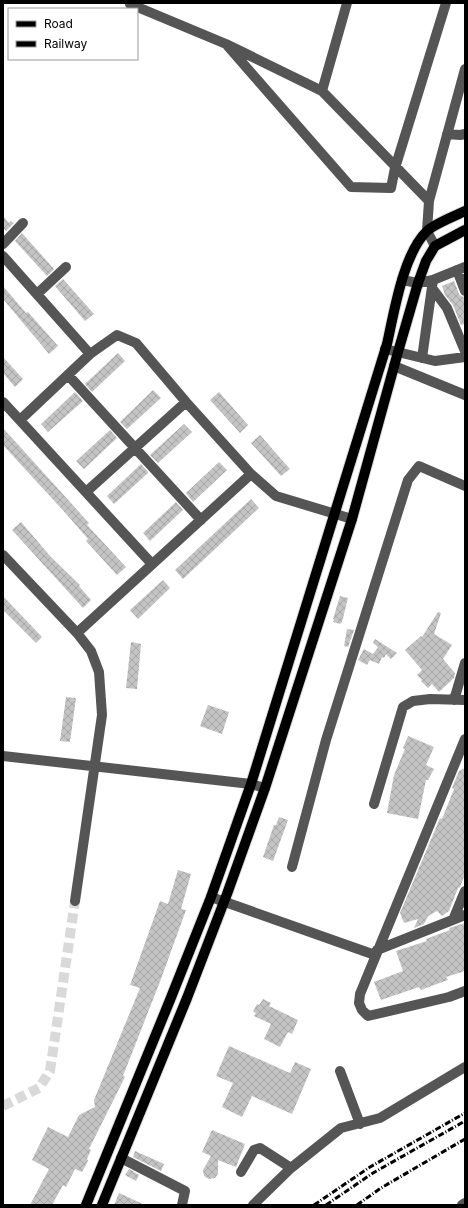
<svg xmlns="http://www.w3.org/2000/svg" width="468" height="1208" viewBox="0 0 468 1208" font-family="Inter,sans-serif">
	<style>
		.building { fill: url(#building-cross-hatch) }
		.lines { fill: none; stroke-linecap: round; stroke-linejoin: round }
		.minor-tunnel { stroke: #d9d9d9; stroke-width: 10; stroke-dasharray: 10 5; stroke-linecap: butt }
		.major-casing { stroke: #dbdbdb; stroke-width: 12 }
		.minor { stroke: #555; stroke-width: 10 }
		.major { stroke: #000; stroke-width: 10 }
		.rail { stroke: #000; stroke-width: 3; stroke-dasharray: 6 2 1 2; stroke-linecap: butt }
	</style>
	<defs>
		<pattern id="building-cross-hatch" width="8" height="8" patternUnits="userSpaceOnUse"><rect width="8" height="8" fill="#c4c4c4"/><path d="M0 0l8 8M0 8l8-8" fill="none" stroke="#a7a7a7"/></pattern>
	</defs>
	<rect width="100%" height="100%" fill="#fff"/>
	<!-- building -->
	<path class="building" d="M 3,216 L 9,223 L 11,221 L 14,223 L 6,231 L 3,228 Z
		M 22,233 L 54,269 L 47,276 L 15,241 Z
		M 63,279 L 94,314 L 85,321 L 55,286 Z
		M 454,281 L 459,294 L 461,296 L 465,297 L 465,324 L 461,325 L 453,305 L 445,295 L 442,286 Z
		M 3,286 L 26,313 L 28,312 L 58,346 L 49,354 L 3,299 Z
		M 118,353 L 125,361 L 92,392 L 85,384 Z
		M 3,357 L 23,379 L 15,387 L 3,373 Z
		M 153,390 L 161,398 L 127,429 L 120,422 Z
		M 75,392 L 83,401 L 48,432 L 41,424 Z
		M 219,392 L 248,425 L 240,433 L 210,400 Z
		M 184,424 L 192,432 L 158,463 L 150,455 Z
		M 3,428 L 89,523 L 87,525 L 126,567 L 117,575 L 86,541 L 88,539 L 69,517 L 3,445 Z
		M 110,430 L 117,438 L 84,469 L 76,461 Z
		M 260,435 L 290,469 L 281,476 L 251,443 Z
		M 219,462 L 227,470 L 193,502 L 186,493 Z
		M 141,464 L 148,472 L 148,473 L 114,504 L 107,496 Z
		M 251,499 L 259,508 L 183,579 L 175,570 Z
		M 176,502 L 183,510 L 150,541 L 143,533 Z
		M 21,522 L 51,557 L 80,585 L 79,586 L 91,600 L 83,608 L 12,530 Z
		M 163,580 L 170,588 L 138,619 L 130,610 Z
		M 3,596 L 42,637 L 36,643 L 3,610 Z
		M 340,596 L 348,598 L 342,622 L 340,624 L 333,622 L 334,620 L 333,619 Z
		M 438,612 L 441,613 L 434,634 L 452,645 L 443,659 L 455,673 L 454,678 L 439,692 L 432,684 L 428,688 L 421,681 L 422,680 L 417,675 L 422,670 L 405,650 L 421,636 L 422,637 Z
		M 347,629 L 354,630 L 348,647 L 344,646 Z
		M 375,639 L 397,653 L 391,659 L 386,654 L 384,658 L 382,657 L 379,664 L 370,660 L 367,665 L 358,660 L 364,649 L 373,654 L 371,657 L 378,647 L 373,643 Z
		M 131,642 L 141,644 L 137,689 L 126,688 Z
		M 66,697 L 76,698 L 70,742 L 60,741 Z
		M 208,705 L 229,712 L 222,734 L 200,726 Z
		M 408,736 L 434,747 L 426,765 L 434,769 L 428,780 L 426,780 L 418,819 L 387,813 L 394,775 L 405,749 L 403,748 Z
		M 465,768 L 465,875 L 460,887 L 458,888 L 449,911 L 442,916 L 437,911 L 428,916 L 424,924 L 414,928 L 418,919 L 404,923 L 400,913 L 440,818 L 442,819 L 454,789 L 452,788 L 459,771 Z
		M 279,817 L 288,820 L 273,861 L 263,857 L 274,825 L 276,825 Z
		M 178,870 L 191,874 L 181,909 L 186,910 L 161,979 L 123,1076 L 125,1077 L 89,1149 L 91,1150 L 87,1159 L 88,1161 L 82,1172 L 75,1169 L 66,1187 L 63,1185 L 52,1205 L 30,1205 L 49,1169 L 32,1160 L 48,1127 L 68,1137 L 79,1115 L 95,1107 L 94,1100 L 140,988 L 130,985 L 160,901 L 168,904 Z
		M 465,923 L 465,971 L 446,977 L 448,980 L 434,985 L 421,990 L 419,987 L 381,1000 L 374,982 L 403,971 L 396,951 L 427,941 L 426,939 L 450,930 L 449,928 Z
		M 263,999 L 271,1003 L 269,1006 L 298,1020 L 292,1034 L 288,1032 L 280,1047 L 264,1039 L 271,1024 L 254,1016 L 256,1013 L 253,1012 L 257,1004 L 259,1005 Z
		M 229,1046 L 290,1073 L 295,1062 L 311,1069 L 292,1114 L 252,1096 L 242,1117 L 222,1107 L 233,1083 L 216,1076 Z
		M 212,1130 L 245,1144 L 236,1167 L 218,1160 L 218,1174 L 215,1178 L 209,1179 L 204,1176 L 203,1170 L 211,1156 L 202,1152 Z
		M 135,1151 L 164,1164 L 161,1171 L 133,1157 Z
		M 129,1169 L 139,1175 L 136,1181 L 125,1175 Z
		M 119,1193 L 145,1205 L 114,1205 Z"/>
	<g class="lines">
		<!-- minor-tunnel -->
		<path class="minor-tunnel" d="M 3,1106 L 39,1088 L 50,1071 L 75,901"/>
		<defs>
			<path id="major" d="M 86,1205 L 170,1000 L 211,897 L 251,784 L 387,344 C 394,313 403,254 427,231 C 434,224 455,216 465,211
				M 102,1205 L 187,998 L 227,894 L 265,788 L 352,519 L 398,352 L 418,283 L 426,261 L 435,246 L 465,230"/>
		</defs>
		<!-- major casing -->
		<use href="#major" class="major-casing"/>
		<!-- minor -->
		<path class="minor" d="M 130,3 L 130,4 L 226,44 L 322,91 L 429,201
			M 226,44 L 351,187 L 391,188 L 395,168 L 446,3
			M 322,91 L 347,3
			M 447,134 L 460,135 L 465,134
			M 3,244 L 23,223
			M 435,246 L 427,231 L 429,201 L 465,69
			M 3,256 L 90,354
			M 457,270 L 465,291
			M 402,280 L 418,283 L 433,280 L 465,267
			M 432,288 L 447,308 L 465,351
			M 37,294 L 66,267
			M 385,349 L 435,361 L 465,357
			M 422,358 L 433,280
			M 394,366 L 465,395
			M 68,375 L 201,520
			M 3,402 L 152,564
			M 20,420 L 90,354 L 117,335 L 136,343 L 186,402 L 251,474 L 276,496 L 352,519
			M 86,492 L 186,402
			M 3,555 L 77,633 L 91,651 L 99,672 L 102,715 L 75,901
			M 77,633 L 251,474
			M 454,700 L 465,663
			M 465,739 L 360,994 L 359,1003 L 362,1010 L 368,1016 L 449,997 L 465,991
			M 3,756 L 251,784 L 265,788
			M 374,804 L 403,707 L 413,701 L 430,699 L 465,700
			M 292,867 L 326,740 L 408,480 L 419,466 L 465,486
			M 211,897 L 375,955
			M 453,920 L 465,891
			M 377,950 L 465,915
			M 340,1071 L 360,1124
			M 121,1158 L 185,1191 L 182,1205
			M 241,1172 L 254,1150 L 260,1148 L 291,1168
			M 253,1205 L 291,1168 L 341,1128 L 380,1118 L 465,1067
			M 462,1205 L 465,1203"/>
		<!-- major -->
		<use href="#major" class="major"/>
		<!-- rail -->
		<path class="rail" d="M 314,1205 L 370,1167 L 465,1113
			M 326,1205 L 373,1173 L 465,1121
			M 357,1205 L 381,1188 L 465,1139"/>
	</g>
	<!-- border -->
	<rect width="468" height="1208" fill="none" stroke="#000000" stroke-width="8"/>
	<!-- legend -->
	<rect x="8" y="8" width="130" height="52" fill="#ffffff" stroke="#999999"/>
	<rect x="16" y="21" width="20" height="6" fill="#000000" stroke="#999999"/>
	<text x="44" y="28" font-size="12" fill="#000000">Road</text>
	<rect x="16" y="41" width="20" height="6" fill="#000000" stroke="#999999"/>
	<text x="44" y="48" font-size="12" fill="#000000">Railway</text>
</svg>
